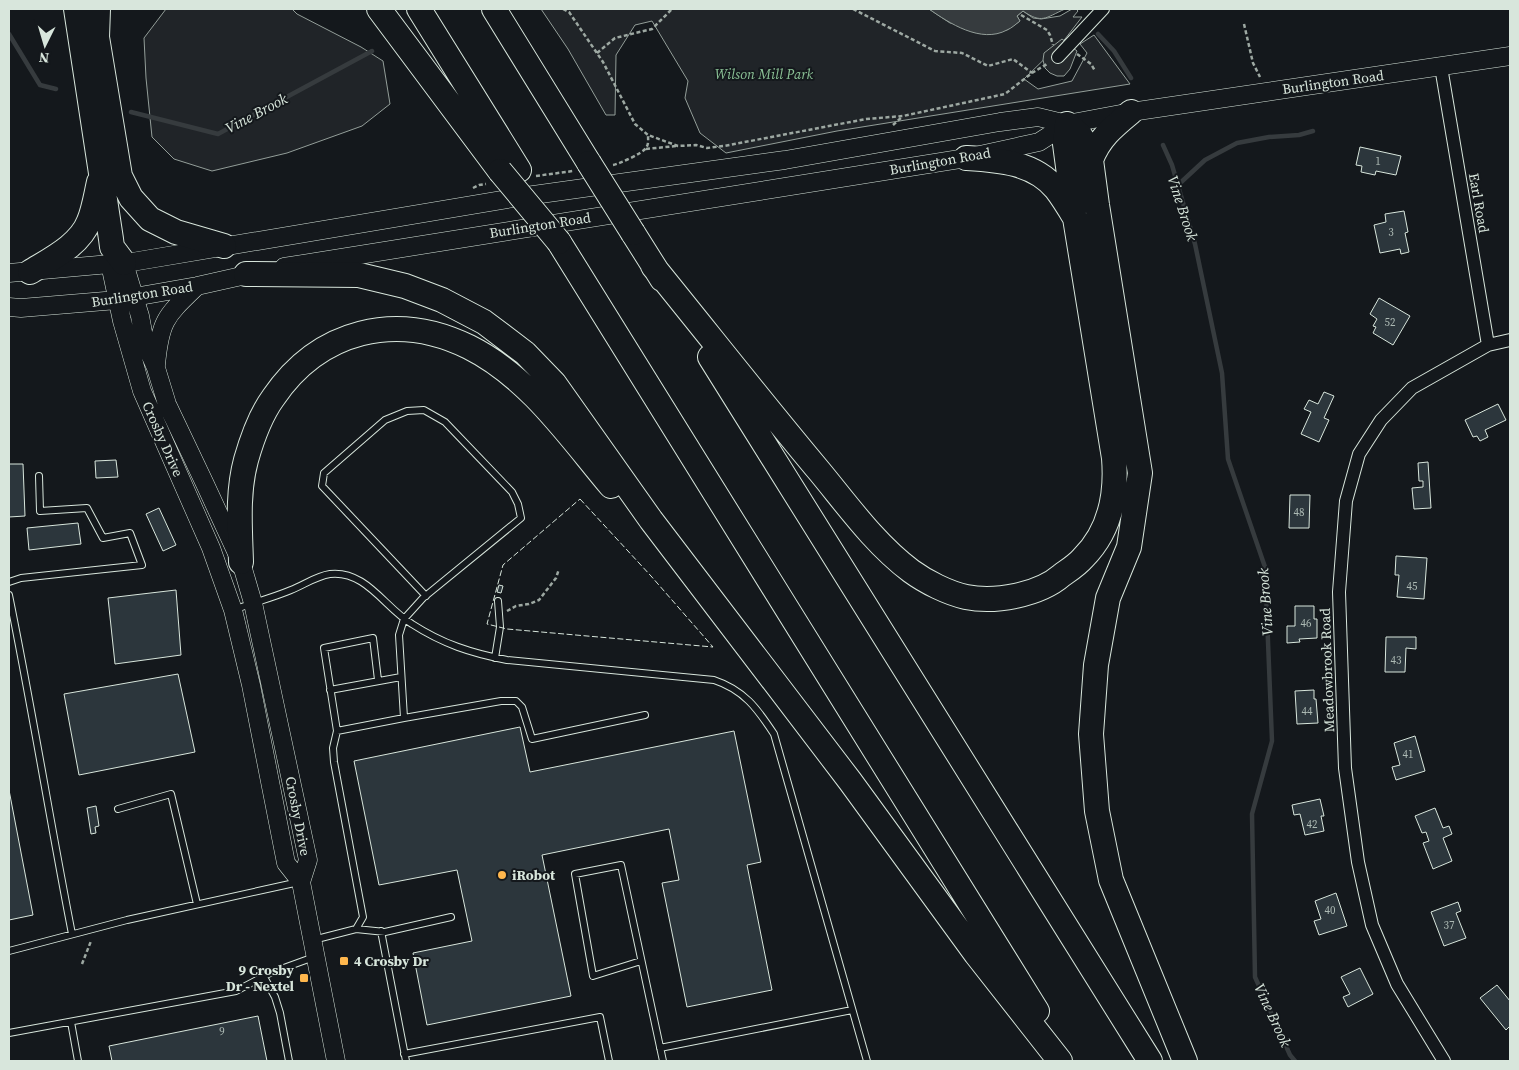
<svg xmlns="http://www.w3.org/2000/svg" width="1519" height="1070" viewBox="0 0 1519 1070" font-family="'Source Serif 4',serif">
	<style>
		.green { fill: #202428; stroke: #939e99 }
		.parking { fill: #24282b; stroke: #939e99 }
		.water { fill: #363b3e; stroke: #939e99 }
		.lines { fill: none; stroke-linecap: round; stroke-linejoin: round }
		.stream { stroke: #363b3e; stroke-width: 4.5 }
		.building { fill: #2c363c; stroke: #d8e6dc }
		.service-casing { stroke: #d8e6dc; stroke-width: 8 }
		.minor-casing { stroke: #d8e6dc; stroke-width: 14 }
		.secondary-casing { stroke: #d8e6dc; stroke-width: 19 }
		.motorway-casing { stroke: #d8e6dc; stroke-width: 26 }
		.path { stroke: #9da8a2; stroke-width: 2.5; stroke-dasharray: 4 2.5; stroke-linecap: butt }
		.service { stroke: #14181c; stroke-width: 6 }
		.minor { stroke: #14181c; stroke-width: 12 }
		.secondary { stroke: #14181c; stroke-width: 18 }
		.motorway { stroke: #14181c; stroke-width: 24 }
		.motorway-bridge-casing { stroke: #d8e6dc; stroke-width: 26; stroke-linecap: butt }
		.motorway-bridge { stroke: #14181c; stroke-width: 24 }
		.fence { stroke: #d8e6dc; stroke-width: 1; stroke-dasharray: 6 2.5; stroke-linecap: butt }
		.poi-dot { fill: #ffb74d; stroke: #14181c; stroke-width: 2 }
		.labels { text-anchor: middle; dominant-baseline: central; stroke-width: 4; stroke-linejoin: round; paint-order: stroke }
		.number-label { font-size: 11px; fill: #adbab4 }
		.park-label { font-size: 14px; font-style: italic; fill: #8ac095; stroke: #14181c }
		.street-label { font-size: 14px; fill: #d8e6dc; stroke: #14181c }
		.poi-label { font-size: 14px; font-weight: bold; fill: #d8e6dc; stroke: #14181c; text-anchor: start }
		.water-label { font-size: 15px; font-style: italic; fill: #d8e6dc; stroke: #14181c }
	</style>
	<rect width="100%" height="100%" fill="#14181c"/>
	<!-- green -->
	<path class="green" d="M 166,9 L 292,9 L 297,14 L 361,47 L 383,61 L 390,104 L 362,126 L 287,153 L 212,171 L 174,159 L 152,137 L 146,78 L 144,38 Z
		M 541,9 L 929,9 L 950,23 L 1007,30 L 1020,21 L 1017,16 L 1023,11 L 1033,18 L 1041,19 L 1060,16 L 1072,9 L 1076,9 L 1078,11 L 1073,17 L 1082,17 L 1065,39 L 1024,79 L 1038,89 L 1072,81 L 1087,53 L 1080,44 L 1094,35 L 1130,84 L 837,131 L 726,153 L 700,133 L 685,98 L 688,81 L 652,21 L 635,25 L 616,55 L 615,115 L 606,115 L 568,49 Z"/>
	<!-- parking -->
	<path class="parking" d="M 1062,39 L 1077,51 L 1070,69 L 1064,76 L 1057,76 L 1050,73 L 1045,68 L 1043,60 L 1044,53 Z"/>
	<!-- water -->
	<path class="water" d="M 929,9 L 1065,9 C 1045,18 1042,24 1023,11 L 1017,16 L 1020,21 C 1016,24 1012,28 1007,30 C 981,44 949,23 929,9 Z"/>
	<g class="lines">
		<!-- stream -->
		<path class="stream" d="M 9,34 L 40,85 L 56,89
			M 1098,34 L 1114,51 L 1131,78
			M 131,112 L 218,134 L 372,51
			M 1163,145 L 1172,165 L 1195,244 L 1222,373 L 1228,459 L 1265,567 L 1272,741 L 1252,814 L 1255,977 L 1290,1055 L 1295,1061
			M 1178,185 L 1205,160 L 1237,143 L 1269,137 L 1299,135 L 1313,131"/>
	</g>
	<!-- building -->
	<path class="building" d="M 1360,147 L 1401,156 L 1396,175 L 1376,171 L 1375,175 L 1361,172 L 1362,166 L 1356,165 Z
		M 1404,211 L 1408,232 L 1405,233 L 1409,252 L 1401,254 L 1400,249 L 1380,253 L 1374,225 L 1386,222 L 1385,214 Z
		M 1379,298 L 1410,316 L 1393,345 L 1373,333 L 1376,327 L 1373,326 L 1377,319 L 1370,314 Z
		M 1324,392 L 1334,396 L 1324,418 L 1329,420 L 1319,442 L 1301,434 L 1311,412 L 1304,409 L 1309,400 L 1318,404 Z
		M 1498,404 L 1506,420 L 1485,430 L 1488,437 L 1480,441 L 1477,436 L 1473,437 L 1465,420 Z
		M 116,460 L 118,477 L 96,478 L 95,461 Z
		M 1428,462 L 1431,508 L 1414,509 L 1412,488 L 1423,487 L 1423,481 L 1419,481 L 1418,463 Z
		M 9,464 L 23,464 L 25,516 L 9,517 Z
		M 1290,495 L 1310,495 L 1309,528 L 1289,528 Z
		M 159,508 L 176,545 L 163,551 L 146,514 Z
		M 78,523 L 81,544 L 29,550 L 27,528 Z
		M 1396,556 L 1427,558 L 1424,599 L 1397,597 L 1399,575 L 1395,575 Z
		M 499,585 L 503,586 L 501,593 L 497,592 Z
		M 176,590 L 181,655 L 115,664 L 108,598 Z
		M 1295,606 L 1314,606 L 1314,619 L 1317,619 L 1317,638 L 1299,639 L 1300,642 L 1287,643 L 1287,626 L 1295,626 Z
		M 1386,637 L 1416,637 L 1416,649 L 1406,648 L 1405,672 L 1385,672 Z
		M 178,674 L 195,752 L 79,775 L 64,694 Z
		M 1314,690 L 1314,699 L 1316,699 L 1318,723 L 1297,724 L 1295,691 Z
		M 520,727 L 530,772 L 734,731 L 761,862 L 747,865 L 772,990 L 687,1007 L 662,883 L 679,880 L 669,829 L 542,855 L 571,996 L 427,1025 L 413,953 L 472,941 L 457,870 L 379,885 L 354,761 Z
		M 1415,736 L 1425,771 L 1396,780 L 1392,767 L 1400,765 L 1394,743 Z
		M 9,790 L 33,915 L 9,920 Z
		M 1320,799 L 1324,816 L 1321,816 L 1324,831 L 1305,835 L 1300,814 L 1294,815 L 1292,805 Z
		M 96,806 L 99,826 L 95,827 L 96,833 L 91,834 L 87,808 Z
		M 1435,808 L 1443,828 L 1449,826 L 1452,834 L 1443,838 L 1452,861 L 1433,869 L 1423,843 L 1429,841 L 1426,832 L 1422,833 L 1415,816 Z
		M 1336,893 L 1347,926 L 1319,935 L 1314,921 L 1321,919 L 1315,901 Z
		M 1458,902 L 1461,911 L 1456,913 L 1466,938 L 1444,946 L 1431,912 Z
		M 1360,968 L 1373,994 L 1348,1007 L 1343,997 L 1350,994 L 1341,977 Z
		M 1497,985 L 1510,1001 L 1510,1026 L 1506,1030 L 1480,998 Z
		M 258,1016 L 267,1061 L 112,1061 L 109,1046 Z"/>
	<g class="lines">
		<defs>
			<path id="service" d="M 9,582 L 21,578 L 142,565 L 130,533 L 103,538 L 87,508 L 40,511 L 39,476
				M 9,595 C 32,708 50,821 72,934
				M 233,610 C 252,603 272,598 291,590 C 304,585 316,576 330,574 C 366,570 385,608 412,624 C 443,644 471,653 507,660 L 714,680 C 744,690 757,708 774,734 L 867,1061
				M 495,658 L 500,627 L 498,601
				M 378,680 L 373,638 L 324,648 L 337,731 L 404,718 L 399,635 L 404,619 L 423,598 L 521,518 L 518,504 L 512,492 L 445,422 L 424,410 L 407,411 L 385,420 L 324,473 L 322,486 L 426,596
				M 330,690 L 401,677
				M 404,718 L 501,701 L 516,701 L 522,707 L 532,739 L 645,715
				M 118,809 L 171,794 L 197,904
				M 356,929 L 385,932 L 451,917
				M 381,931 L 406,1061
				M 313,940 L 356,929 L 363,917 L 334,762 L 333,748 L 337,731
				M 9,951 L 127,920 L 299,882
				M 641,961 L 593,976 L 575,874 L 621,865 L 663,1061
				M 264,977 L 275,997 L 280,1013 L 289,1061
				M 71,1022 L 78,1061
				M 9,1033 L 236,991 L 270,973 L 314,957
				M 660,1048 L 852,1010
				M 404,1054 L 600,1017 L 609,1061"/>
			<path id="minor" d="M 1058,57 L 1103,9
				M 1441,67 L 1488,345
				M 1444,1061 L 1397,984 L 1372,925 L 1358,862 L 1345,768 L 1339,592 L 1346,501 L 1359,454 L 1381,420 L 1412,388 L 1488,345 L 1510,340"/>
			<path id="secondary" d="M 124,263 L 140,316 L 145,343 L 156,368 L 167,404 L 205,484 L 241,562 L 253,603 L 308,860 L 301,882
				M 110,264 L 122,321 L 142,391 L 211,548 L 233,610 L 251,685 L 286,863 L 301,882 L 336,1061
				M 284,267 L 966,158 L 1039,142 L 1067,124 L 1131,112 L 1510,56
				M 9,273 L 132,262 L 519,197 L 785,160 L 1000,122 L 1038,117 L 1067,124
				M 9,307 L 21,308 L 117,300 L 197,286 L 259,272
				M 156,365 C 160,320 166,316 197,286"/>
			<path id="motorway" d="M 76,9 L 111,239 L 112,247 L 124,263
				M 98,9 L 97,37 L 120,176 L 131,198 L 150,219 L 176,232 L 224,246
				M 379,9 L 500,171
				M 419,9 L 519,170
				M 494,9 L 589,163
				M 1067,124 L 1080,135 L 1086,145 L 1091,160 L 1097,205 L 1140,473 L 1129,547 L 1108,598 L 1096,665 L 1091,734 L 1097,811 L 1111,880 L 1185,1061
				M 1067,124 L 1065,144 L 1074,212
				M 1091,160 C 1099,138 1114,126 1131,112
				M 633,233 L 662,279
				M 559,242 L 1037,1011
				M 653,266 C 709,335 763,404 820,472 C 848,506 875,544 911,571 C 926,582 948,593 966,597 C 995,603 1039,595 1062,575 C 1069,570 1077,565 1083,558 C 1110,531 1117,495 1114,458 L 1075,218 C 1069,208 1063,198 1056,189 C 1034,162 998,160 966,158
				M 30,272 C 51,259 80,245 89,221 C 94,209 96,195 99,182
				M 246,274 L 359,275 L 405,286 L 442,300 L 484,322 L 525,353 L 554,383 L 651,520 L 850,781 L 976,954 L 1060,1061
				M 710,357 L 1150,1061
				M 241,562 C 240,528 237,493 246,460 C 252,439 260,416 273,398 C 319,330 396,311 469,347 C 529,377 569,436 611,486"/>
		</defs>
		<!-- service casing -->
		<use href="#service" class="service-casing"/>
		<!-- minor casing -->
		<use href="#minor" class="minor-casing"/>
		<!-- secondary casing -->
		<use href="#secondary" class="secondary-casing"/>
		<!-- motorway casing -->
		<use href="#motorway" class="motorway-casing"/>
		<!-- path -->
		<path class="path" d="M 563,9 L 569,12 L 603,62 L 635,124 L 648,135 L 678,146 L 696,145 L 707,148 L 724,146 L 866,119 L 903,116 L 1005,94 L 1032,73 L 1047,64
			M 853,9 L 935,51 L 962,53 L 988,66 L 1013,59 L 1032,73
			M 1021,15 L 1047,30 L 1050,35 L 1053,45
			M 1244,24 L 1253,63 L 1260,77
			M 597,53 L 615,38 L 652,29 L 672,9
			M 1077,54 L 1091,64 L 1095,71
			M 893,125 L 902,117
			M 646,149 L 676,146
			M 613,165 C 619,164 643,153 646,148 C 649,144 648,139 648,135
			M 536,176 L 573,171
			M 473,188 L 479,185 L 486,184
			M 507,611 L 516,606 L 529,604 L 539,600 L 556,578 L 559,569
			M 82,964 L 91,941"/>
		<!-- service -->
		<use href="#service" class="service"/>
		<!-- minor -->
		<use href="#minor" class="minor"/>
		<!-- secondary -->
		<use href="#secondary" class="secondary"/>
		<!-- motorway -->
		<use href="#motorway" class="motorway"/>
		<defs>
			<path id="motorway-bridge" d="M 589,163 L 633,233
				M 500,171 L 559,242"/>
		</defs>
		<!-- motorway-bridge casing -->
		<use href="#motorway-bridge" class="motorway-bridge-casing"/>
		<!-- motorway-bridge -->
		<use href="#motorway-bridge" class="motorway-bridge"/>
		<!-- fence -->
		<path class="fence" d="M 580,499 L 651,576 L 713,647 L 507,629 L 487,624 L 503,565 Z"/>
	</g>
	<!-- markers -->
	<g class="poi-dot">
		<circle cx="502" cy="875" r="5"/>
		<rect x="339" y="956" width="10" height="10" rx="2.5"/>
		<rect x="299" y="973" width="10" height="10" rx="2.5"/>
	</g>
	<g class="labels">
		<!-- number labels -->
		<g class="number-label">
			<text x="1378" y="161">1</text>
			<text x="1391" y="232">3</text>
			<text x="1390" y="322">52</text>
			<text x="1299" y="512">48</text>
			<text x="1412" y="586">45</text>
			<text x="1306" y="623">46</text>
			<text x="1396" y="660">43</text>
			<text x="1307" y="711">44</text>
			<text x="1408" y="754">41</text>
			<text x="1312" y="824">42</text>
			<text x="1330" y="910">40</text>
			<text x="1449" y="925">37</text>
			<text x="222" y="1031">9</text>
		</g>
		<!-- park labels -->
		<g class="park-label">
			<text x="764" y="74">Wilson Mill Park</text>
		</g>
		<!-- street labels -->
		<g class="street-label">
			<text transform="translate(1333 82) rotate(-8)">Burlington Road</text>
			<text transform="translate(940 161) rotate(-10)">Burlington Road</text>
			<text transform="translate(1479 203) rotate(80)">Earl Road</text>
			<text transform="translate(540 225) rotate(-9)">Burlington Road</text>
			<text transform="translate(142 294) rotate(-9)">Burlington Road</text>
			<text transform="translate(163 439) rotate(66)">Crosby Drive</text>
			<text transform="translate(1327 670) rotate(-92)">Meadowbrook Road</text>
			<text transform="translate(298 816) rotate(79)">Crosby Drive</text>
		</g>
		<!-- poi labels -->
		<g class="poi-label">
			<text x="512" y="875">iRobot</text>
			<text x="354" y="961">4 Crosby Dr</text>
			<text x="294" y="970" text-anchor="end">9 Crosby<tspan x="294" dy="16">Dr - Nextel</tspan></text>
		</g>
		<!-- water labels -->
		<g class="water-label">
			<text transform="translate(256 113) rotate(-28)">Vine Brook</text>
			<text transform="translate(1183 208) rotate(72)">Vine Brook</text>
			<text transform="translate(1265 602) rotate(-94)">Vine Brook</text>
			<text transform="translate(1273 1015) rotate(65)">Vine Brook</text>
		</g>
	</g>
	<!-- border -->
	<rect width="1519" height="1070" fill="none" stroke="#d8e6dc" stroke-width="20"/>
	<!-- north arrow -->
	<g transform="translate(45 45) rotate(185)" stroke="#14181c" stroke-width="4" paint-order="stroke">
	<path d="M0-4L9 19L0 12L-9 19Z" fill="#d8e6dc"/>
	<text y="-8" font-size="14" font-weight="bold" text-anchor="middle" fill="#d8e6dc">N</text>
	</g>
</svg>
